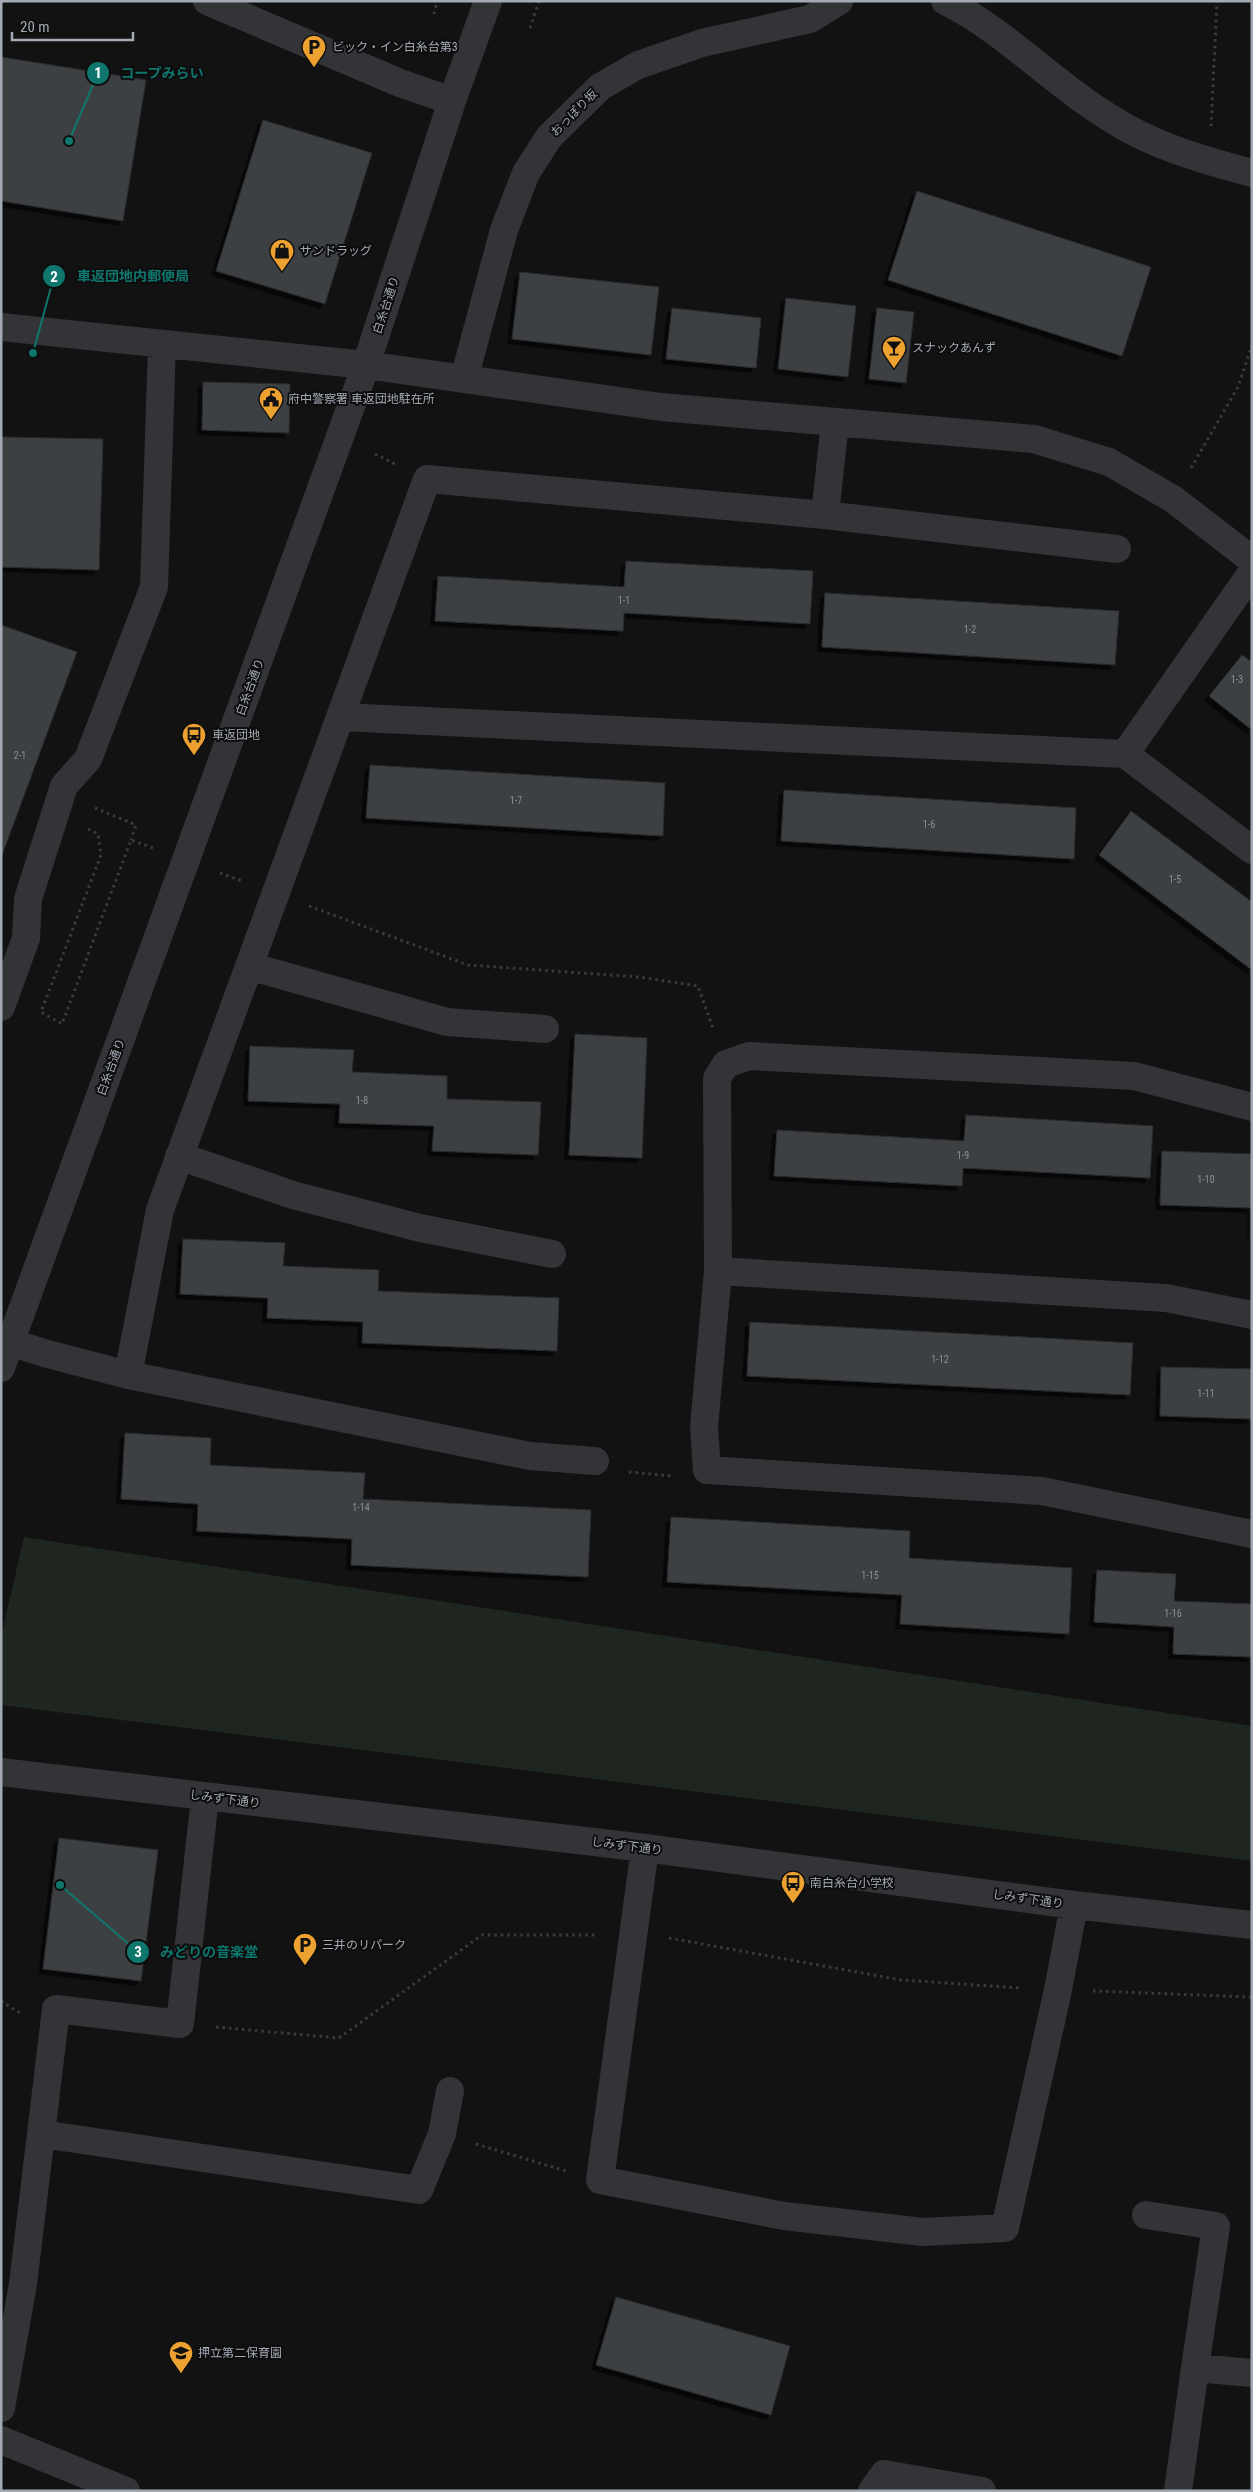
<svg xmlns="http://www.w3.org/2000/svg" width="1253" height="2492" viewBox="0 0 1253 2492" font-family="'Roboto Condensed','Noto Sans JP',sans-serif">
	<style>
		.green { fill: #1e261f }
		.building { fill: #3e4043; stroke: #2c2c2f; filter: url(#shadow) }
		.lines { fill: none; stroke-linecap: round; stroke-linejoin: round }
		.path { stroke: #393b3f; stroke-width: 3; stroke-dasharray: 2.5 4; stroke-linecap: butt }
		.minor { stroke: #333438; stroke-width: 28 }
		.labels { text-anchor: middle; dominant-baseline: central; stroke-width: 4; stroke-linejoin: round; paint-order: stroke }
		.number-label { font-size: 10px; fill: #8a9098 }
		.poi-label { font-size: 12px; fill: #a4aab4; stroke: #0d0d0e; text-anchor: start }
		.street-label { font-size: 12px; fill: #a4aab4; stroke: #0d0d0e }
		.leader { fill: none; stroke: #0f766e; stroke-width: 2 }
		.callout-dot { fill: #0f766e; stroke: #0d0d0e; stroke-width: 2 }
		.mark-label { font-size: 15px; text-anchor: middle; font-weight: bold; fill: #fff }
		.callout-label { font-size: 14px; text-anchor: middle; font-weight: bold; fill: #0f766e; stroke: #0d0d0e; stroke-width: 4; stroke-linejoin: round; paint-order: stroke }
	</style>
	<defs>
		<filter id="shadow"><feDropShadow dx="-4.5" dy="4.5" stdDeviation="0" flood-color="#0009"/></filter>
	</defs>
	<rect width="100%" height="100%" fill="#121213"/>
	<!-- green -->
	<path class="green" d="M 24,1537 L 1252,1726 L 1252,1861 L 1,1705 L 1,1637 Z"/>
	<!-- building -->
	<path class="building" d="M 1,57 L 146,80 L 123,221 L 1,201 Z
		M 263,120 L 372,153 L 325,304 L 216,271 Z
		M 917,191 L 1151,267 L 1122,356 L 888,280 Z
		M 520,272 L 659,287 L 651,355 L 512,339 Z
		M 786,298 L 856,306 L 848,377 L 778,369 Z
		M 672,308 L 761,318 L 756,368 L 666,359 Z
		M 877,308 L 914,312 L 906,383 L 869,379 Z
		M 203,382 L 290,384 L 289,433 L 202,430 Z
		M 1,437 L 103,439 L 99,570 L 1,567 Z
		M 626,561 L 813,571 L 810,624 L 624,613 L 623,631 L 435,621 L 438,576 L 624,587 Z
		M 825,593 L 1119,611 L 1115,665 L 822,647 Z
		M 1,625 L 77,652 L 1,858 Z
		M 1242,655 L 1252,662 L 1252,730 L 1209,696 Z
		M 370,765 L 665,783 L 663,836 L 366,818 Z
		M 784,790 L 1076,808 L 1074,859 L 781,841 Z
		M 1131,811 L 1252,902 L 1252,970 L 1099,855 Z
		M 575,1034 L 647,1038 L 642,1158 L 569,1155 Z
		M 250,1046 L 354,1050 L 352,1072 L 447,1076 L 447,1099 L 541,1102 L 538,1155 L 432,1151 L 434,1126 L 339,1123 L 340,1104 L 248,1101 Z
		M 966,1115 L 1153,1126 L 1150,1178 L 963,1168 L 962,1186 L 774,1176 L 777,1130 L 964,1141 Z
		M 1162,1151 L 1252,1154 L 1252,1234 L 1252,1208 L 1160,1205 Z
		M 183,1239 L 285,1243 L 283,1266 L 379,1270 L 378,1291 L 559,1298 L 557,1351 L 362,1343 L 363,1322 L 267,1318 L 268,1298 L 180,1294 Z
		M 750,1322 L 1133,1343 L 1130,1395 L 747,1376 Z
		M 1161,1367 L 1252,1369 L 1252,1419 L 1160,1416 Z
		M 125,1433 L 211,1438 L 210,1465 L 365,1473 L 363,1499 L 591,1510 L 588,1577 L 351,1565 L 352,1539 L 197,1531 L 198,1504 L 121,1499 Z
		M 671,1517 L 910,1531 L 909,1558 L 1072,1568 L 1069,1634 L 900,1624 L 902,1595 L 667,1582 Z
		M 1097,1570 L 1176,1574 L 1174,1601 L 1252,1604 L 1252,1657 L 1173,1654 L 1174,1627 L 1094,1622 Z
		M 59,1838 L 158,1850 L 141,1981 L 43,1969 Z
		M 616,2297 L 790,2346 L 771,2415 L 596,2365 Z"/>
	<g class="lines">
		<!-- path -->
		<path class="path" d="M 434,14 L 437,1
			M 530,28 L 539,1
			M 1211,126 L 1217,1
			M 375,454 L 395,464
			M 1191,468 L 1238,387 L 1252,345
			M 95,808 L 136,825 L 131,840
			M 88,829 L 98,834 L 101,855 L 41,1012 L 62,1024 L 131,840 L 153,848
			M 220,873 L 242,881
			M 309,906 L 468,965 L 639,977 L 698,986 L 714,1031
			M 629,1472 L 672,1476
			M 669,1938 L 901,1980 L 1021,1988
			M 1093,1991 L 1252,1997
			M 1,2001 L 20,2013
			M 216,2027 L 339,2038 L 482,1935 L 598,1935
			M 476,2144 L 566,2171"/>
		<!-- minor -->
		<path class="minor" d="M 207,1 L 400,83 L 452,101
			M 945,1 C 1006,31 1052,83 1110,118 C 1153,146 1203,160 1252,173
			M 1,327 L 366,365 L 661,407 L 1034,439 L 1109,462 L 1173,499 L 1252,560
			M 464,379 L 504,230 L 526,173 L 549,137 L 600,87 L 638,65 L 702,43 L 810,19 L 839,1
			M 825,515 L 835,422
			M 341,717 L 1125,754 L 1252,850
			M 1125,754 L 1252,572
			M 249,966 L 447,1022 L 545,1029
			M 1,1007 L 26,938 L 28,899 L 64,786 L 88,759 L 154,587 L 162,345
			M 1252,1107 L 1134,1076 L 749,1056 L 726,1064 L 717,1078 L 718,1271 L 704,1427 L 707,1470 L 1042,1491 L 1252,1534
			M 179,1156 L 293,1195 L 420,1228 L 552,1254
			M 718,1271 L 1166,1298 L 1252,1315
			M 1,1339 L 44,1353 L 128,1375 L 530,1456 L 595,1461
			M 1,1368 L 366,365 L 452,101 L 488,1
			M 128,1375 L 160,1210 L 427,479 L 825,515 L 1117,549
			M 1,1772 L 645,1848 L 1074,1905 L 1252,1925
			M 645,1848 L 600,2180 L 784,2216 L 923,2232 L 1005,2228 L 1058,1990 L 1074,1905
			M 42,2134 L 419,2190 L 442,2134 L 450,2091
			M 1146,2215 L 1216,2226 L 1195,2368 L 1252,2373
			M 1,2408 L 23,2284 L 56,2009 L 180,2024 L 205,1797
			M 1,2440 L 126,2491
			M 872,2491 L 884,2474 L 982,2491
			M 1178,2491 L 1195,2368"/>
	</g>
	<!-- icons -->
	<defs>
		<symbol id="parking-pin" viewBox="-11 -11 22 30"><path d="M0 17L-7.5 6A9.5 9.5 0 1 1 7.5 6Z" fill="#eda130" stroke="#0d0d0e"/><path d="M-3.5-5.5H1a3.5 3.5 0 0 1 0 7H-1V5.5H-3.5ZM-1-3.4V-.6H.8a1.4 1.4 0 0 0 0-2.8Z" fill="#111"/></symbol>
		<symbol id="shop-pin" viewBox="-11 -11 22 30"><path d="M0 17L-7.5 6A9.5 9.5 0 1 1 7.5 6Z" fill="#eda130" stroke="#0d0d0e"/><path d="M-5-2.5h2.3a2.7 3.5 0 0 1 5.4 0H5L5.5 6h-11ZM-1.5-2.5h3a1.5 2.3 0 0 0-3 0Z" fill="#111"/></symbol>
		<symbol id="bar-pin" viewBox="-11 -11 22 30"><path d="M0 17L-7.5 6A9.5 9.5 0 1 1 7.5 6Z" fill="#eda130" stroke="#0d0d0e"/><path d="M-6-5H6L.8 .8V4.5H3.5V6h-7V4.5H-.8V.8Z" fill="#111"/></symbol>
		<symbol id="civic-pin" viewBox="-11 -11 22 30"><path d="M0 17L-7.5 6A9.5 9.5 0 1 1 7.5 6Z" fill="#eda130" stroke="#0d0d0e"/><path d="M-.6-6.5H3V-4.5H.6V-3L4-1V1h2V6H-6V1h2V-1L-.6-3ZM-1.2 2.5V6h2.4V2.5Z" fill="#111"/></symbol>
		<symbol id="bus-pin" viewBox="-11 -11 22 30"><path d="M0 17L-7.5 6A9.5 9.5 0 1 1 7.5 6Z" fill="#eda130" stroke="#0d0d0e"/><path d="M-5-6H5V4H4V6H2V4H-2V6H-4V4H-5ZM-3.5-4V0h7V-4ZM-3.5 1.2v1.5H-2V1.2ZM2 1.2v1.5H3.5V1.2Z" fill="#111"/></symbol>
		<symbol id="school-pin" viewBox="-11 -11 22 30"><path d="M0 17L-7.5 6A9.5 9.5 0 1 1 7.5 6Z" fill="#eda130" stroke="#0d0d0e"/><path d="M0-5L7-2L0 1L-7-2ZM-4 1L0 2.5L4 1V4Q0 6-4 4Z" fill="#111"/></symbol>
	</defs>
	<g fill-rule="evenodd">
		<use href="#parking-pin" x="300" y="33" width="28" height="38"/>
		<use href="#shop-pin" x="268" y="237" width="28" height="38"/>
		<use href="#bar-pin" x="880" y="334" width="28" height="38"/>
		<use href="#civic-pin" x="257" y="385" width="28" height="38"/>
		<use href="#bus-pin" x="180" y="721" width="28" height="38"/>
		<use href="#bus-pin" x="779" y="1869" width="28" height="38"/>
		<use href="#parking-pin" x="291" y="1931" width="28" height="38"/>
		<use href="#school-pin" x="167" y="2339" width="28" height="38"/>
	</g>
	<g class="labels">
		<!-- number labels -->
		<g class="number-label">
			<text x="624" y="600">1-1</text>
			<text x="970" y="629">1-2</text>
			<text x="1237" y="679">1-3</text>
			<text x="20" y="755">2-1</text>
			<text x="516" y="800">1-7</text>
			<text x="929" y="824">1-6</text>
			<text x="1175" y="879">1-5</text>
			<text x="362" y="1100">1-8</text>
			<text x="963" y="1155">1-9</text>
			<text x="1206" y="1179">1-10</text>
			<text x="940" y="1359">1-12</text>
			<text x="1206" y="1393">1-11</text>
			<text x="361" y="1507">1-14</text>
			<text x="870" y="1575">1-15</text>
			<text x="1173" y="1613">1-16</text>
		</g>
		<!-- poi labels -->
		<g class="poi-label">
			<text x="332" y="47">ビック・イン白糸台第3</text>
			<text x="300" y="251">サンドラッグ</text>
			<text x="912" y="348">スナックあんず</text>
			<text x="288" y="399">府中警察署 車返団地駐在所</text>
			<text x="212" y="735">車返団地</text>
			<text x="810" y="1883">南白糸台小学校</text>
			<text x="322" y="1945">三井のリパーク</text>
			<text x="198" y="2353">押立第二保育園</text>
		</g>
		<!-- street labels -->
		<g class="street-label">
			<text transform="translate(574 113) rotate(-45)">おっぽり坂</text>
			<text transform="translate(386 305) rotate(-72)">白糸台通り</text>
			<text transform="translate(250 687) rotate(-70)">白糸台通り</text>
			<text transform="translate(111 1067) rotate(-70)">白糸台通り</text>
			<text transform="translate(225 1799) rotate(7)">しみず下通り</text>
			<text transform="translate(627 1846) rotate(7)">しみず下通り</text>
			<text transform="translate(1028 1899) rotate(8)">しみず下通り</text>
		</g>
	</g>
	<!-- callouts -->
	<path class="leader" d="M69 141L98 73M33 353L54 276M60 1885L138 1952"/>
	<g class="callout-dot">
		<circle cx="69" cy="141" r="5"/>
		<circle cx="33" cy="353" r="5"/>
		<circle cx="60" cy="1885" r="5"/>
		<circle cx="98" cy="73" r="12"/>
		<circle cx="54" cy="276" r="12"/>
		<circle cx="138" cy="1952" r="12"/>
	</g>
	<g class="mark-label">
		<text x="98" y="78">1</text>
		<text x="54" y="282">2</text>
		<text x="138" y="1957">3</text>
	</g>
	<g class="callout-label">
		<text x="162" y="78">コープみらい</text>
		<text x="133" y="281">車返団地内郵便局</text>
		<text x="209" y="1957">みどりの音楽堂</text>
	</g>
	<!-- border -->
	<rect width="1253" height="2492" fill="none" stroke="#a4aab4" stroke-width="5"/>
	<!-- scale -->
	<path d="M12 32v8h121v-8" fill="none" stroke="#a4aab4" stroke-width="2.5"/>
	<text x="20" y="32" font-size="15" fill="#a4aab4" stroke="#0d0d0e" stroke-width="4" paint-order="stroke">20 m</text>
</svg>
